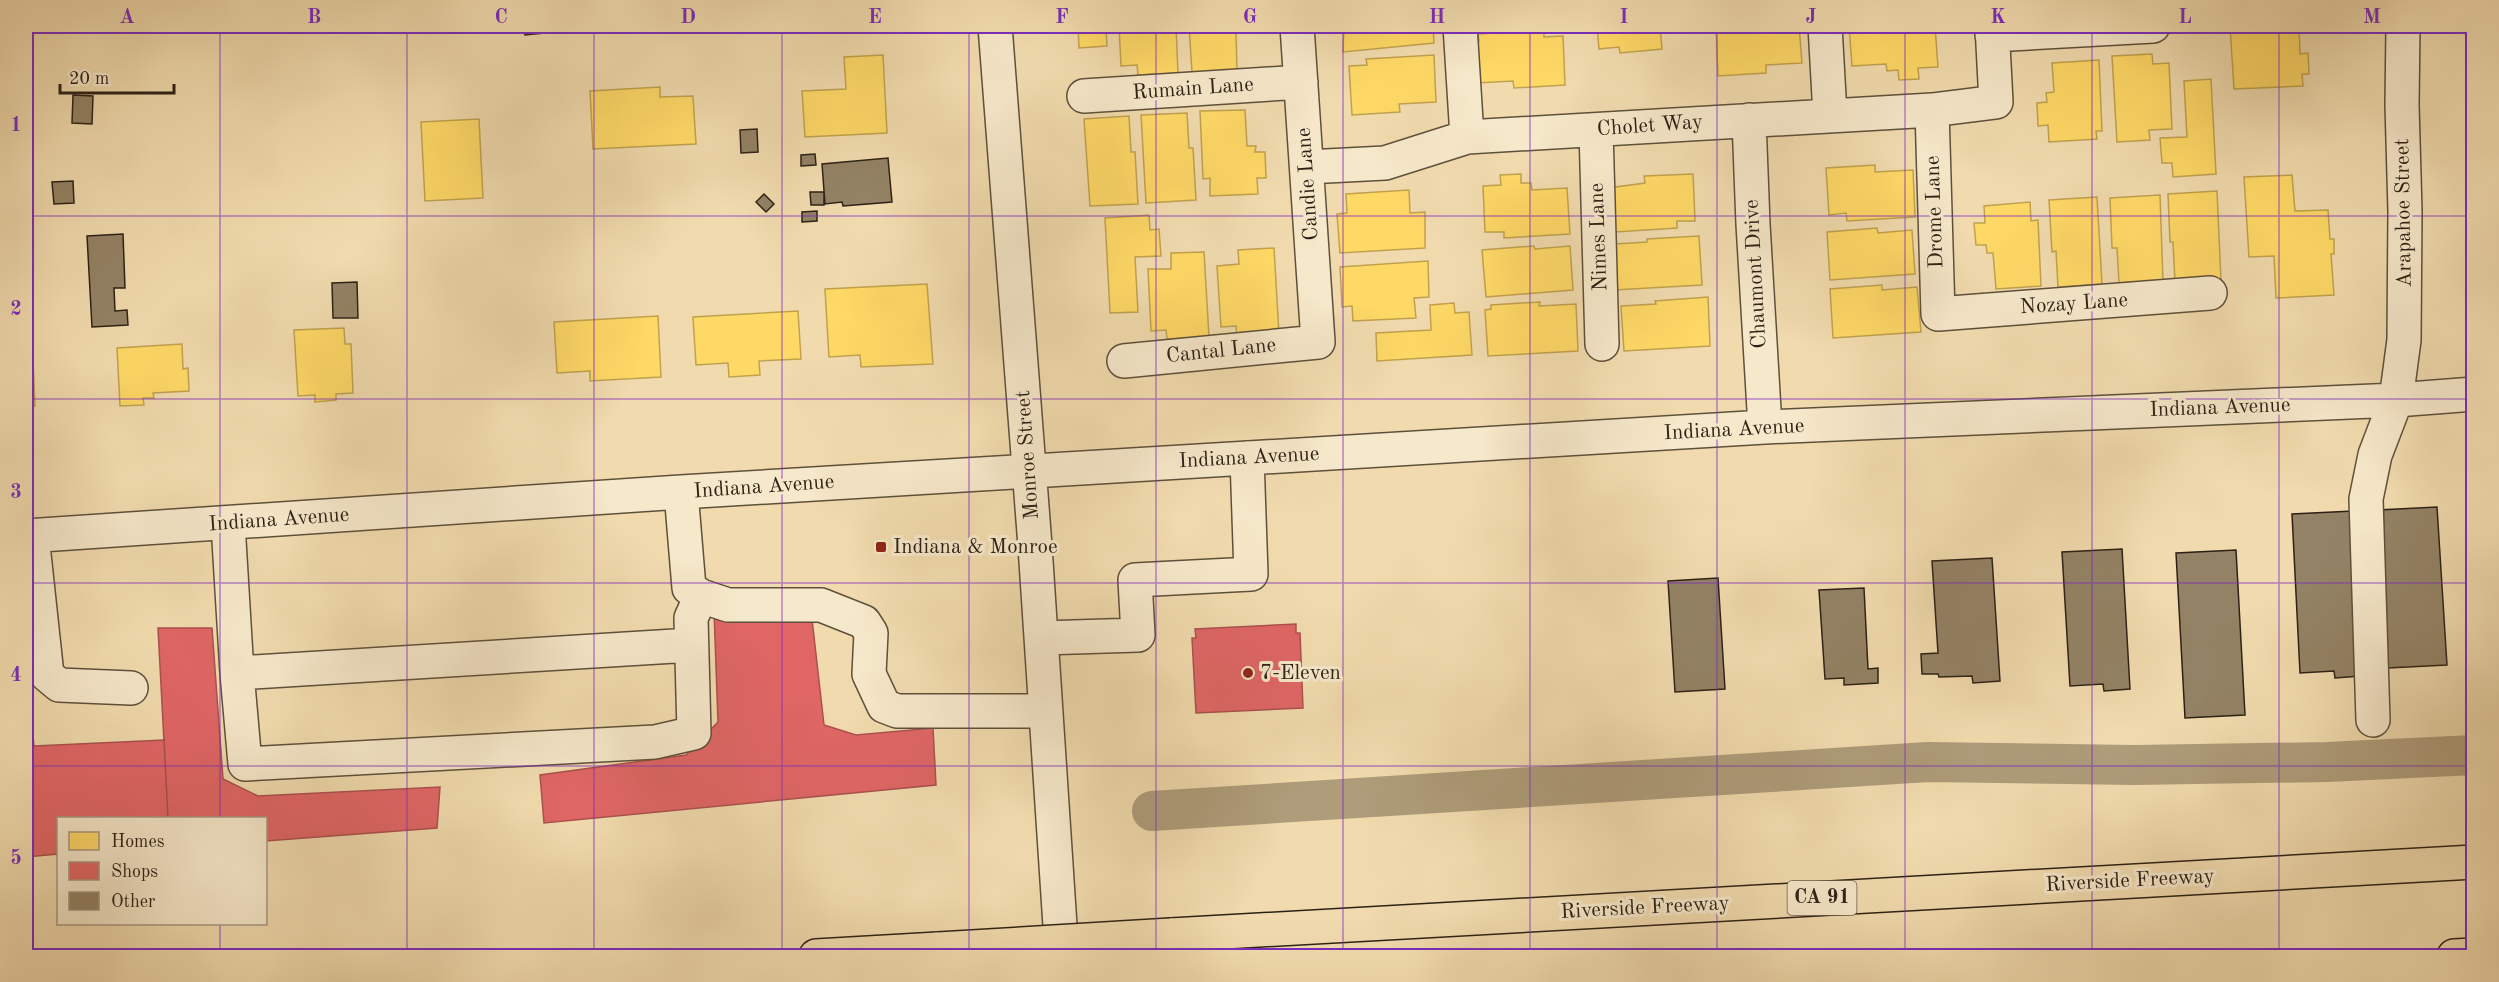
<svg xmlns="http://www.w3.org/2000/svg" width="2499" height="982" viewBox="0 0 2499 982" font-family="'Old Standard TT',serif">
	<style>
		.homes { fill: #ffd966; stroke: #c0a24e; stroke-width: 1.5 }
		.shops { fill: #e06666; stroke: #aa514e; stroke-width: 1.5 }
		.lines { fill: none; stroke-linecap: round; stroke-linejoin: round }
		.canal { stroke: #ae9c7a; stroke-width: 40 }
		.building { fill: #938265; stroke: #2d2116; stroke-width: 1.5 }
		.minor-casing { stroke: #5e503c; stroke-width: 36 }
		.highway-casing { stroke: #2d2116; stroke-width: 36 }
		.minor { stroke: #f6e8ca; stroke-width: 33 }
		.highway { stroke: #f1dbae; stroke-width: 33 }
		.highway-bridge-casing { stroke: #2d2116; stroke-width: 36; stroke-linecap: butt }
		.highway-bridge { stroke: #f1dbae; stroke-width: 33 }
		.grid { fill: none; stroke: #7b2cbf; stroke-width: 1.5; stroke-opacity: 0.55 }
		.poi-dot { fill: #8f2418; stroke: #f6e8ca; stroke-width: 2 }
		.labels { text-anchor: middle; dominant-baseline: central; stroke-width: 6; stroke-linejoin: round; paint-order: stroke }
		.shield { fill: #f6e8ca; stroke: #695d4c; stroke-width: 1.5 }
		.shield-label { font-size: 20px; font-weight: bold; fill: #2d2116 }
		.street-label { font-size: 21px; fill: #2d2116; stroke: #f6e8ca }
		.poi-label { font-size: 21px; fill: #2d2116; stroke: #f6e8ca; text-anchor: start }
		.neatline { fill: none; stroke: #7b2cbf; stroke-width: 2 }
		.grid-label { font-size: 20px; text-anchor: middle; font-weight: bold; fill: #7b2cbf }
	</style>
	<rect width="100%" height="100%" fill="#f1dbae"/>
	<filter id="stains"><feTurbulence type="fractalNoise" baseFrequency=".00333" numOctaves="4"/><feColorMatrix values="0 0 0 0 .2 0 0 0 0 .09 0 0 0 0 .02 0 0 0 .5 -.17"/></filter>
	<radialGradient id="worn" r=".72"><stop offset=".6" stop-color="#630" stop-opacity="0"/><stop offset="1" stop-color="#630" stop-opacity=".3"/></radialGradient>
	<!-- homes -->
	<path class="homes" d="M 1078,26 L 1106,26 L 1107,46 L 1079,48 Z
		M 1119,26 L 1176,26 L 1178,73 L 1138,75 L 1137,65 L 1121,66 Z
		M 1189,26 L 1243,26 L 1243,33 L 1236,33 L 1237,70 L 1192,72 Z
		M 1344,26 L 1433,26 L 1434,43 L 1343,52 Z
		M 1597,26 L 1660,26 L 1662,49 L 1620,53 L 1619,47 L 1599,49 Z
		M 1733,26 L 1799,26 L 1802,63 L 1766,65 L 1766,73 L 1718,76 L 1716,28 L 1733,28 Z
		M 1849,26 L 1935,26 L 1938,67 L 1918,68 L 1919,79 L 1899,80 L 1898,70 L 1887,71 L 1886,64 L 1852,66 Z
		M 2230,26 L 2299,26 L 2300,54 L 2308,53 L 2309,74 L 2302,74 L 2303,86 L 2234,89 Z
		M 2465,26 L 2474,26 L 2474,66 L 2468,66 Z
		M 1544,30 L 1544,37 L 1563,36 L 1565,85 L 1514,88 L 1513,81 L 1476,83 L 1474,41 L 1479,41 L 1478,34 Z
		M 2152,54 L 2153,64 L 2169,63 L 2172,129 L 2149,130 L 2150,140 L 2117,142 L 2112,56 Z
		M 883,55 L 887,133 L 805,137 L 802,91 L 846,89 L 844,57 Z
		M 1434,55 L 1436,102 L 1399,104 L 1400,112 L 1352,115 L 1349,66 L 1367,65 L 1366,59 Z
		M 2099,60 L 2102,131 L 2096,131 L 2097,139 L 2049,142 L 2048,125 L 2038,126 L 2037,103 L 2047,102 L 2046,93 L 2054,92 L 2052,63 Z
		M 2211,79 L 2216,174 L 2173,177 L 2172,163 L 2162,163 L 2160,138 L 2187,137 L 2184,81 Z
		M 660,87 L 660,97 L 693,96 L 696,144 L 593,149 L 590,91 Z
		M 1245,110 L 1247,146 L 1256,146 L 1255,152 L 1265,152 L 1266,178 L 1257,178 L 1258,194 L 1210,196 L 1210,178 L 1203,179 L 1200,111 Z
		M 1187,113 L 1189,148 L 1193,148 L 1196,200 L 1146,203 L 1141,115 Z
		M 1129,116 L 1131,152 L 1135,152 L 1138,204 L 1090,206 L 1084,119 Z
		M 479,119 L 483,198 L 425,201 L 421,122 Z
		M 1875,165 L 1875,172 L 1913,170 L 1915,217 L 1847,221 L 1846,213 L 1829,215 L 1826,168 Z
		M 1521,174 L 1521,183 L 1531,183 L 1532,190 L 1567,188 L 1570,234 L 1504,238 L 1504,232 L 1485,232 L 1483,186 L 1501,185 L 1500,175 Z
		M 1693,174 L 1695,221 L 1677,221 L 1677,228 L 1615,232 L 1608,188 L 1645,183 L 1644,176 Z
		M 2292,175 L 2295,211 L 2328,210 L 2330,239 L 2334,239 L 2334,254 L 2331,254 L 2334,295 L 2276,298 L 2274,256 L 2249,257 L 2244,177 Z
		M 1409,190 L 1410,213 L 1425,212 L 1425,248 L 1340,253 L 1337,214 L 1347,213 L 1346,194 Z
		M 2217,191 L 2221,280 L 2175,282 L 2173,242 L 2170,242 L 2168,194 Z
		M 2160,195 L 2163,281 L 2119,283 L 2117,248 L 2112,248 L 2110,198 Z
		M 2097,197 L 2102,284 L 2058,287 L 2056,251 L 2052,252 L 2049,200 Z
		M 2030,202 L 2031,221 L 2038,220 L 2041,286 L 1996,289 L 1993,253 L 1987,253 L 1986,245 L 1976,245 L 1974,223 L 1985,223 L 1984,206 Z
		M 1149,215 L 1150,230 L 1159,229 L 1161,256 L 1135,257 L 1138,312 L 1110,313 L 1105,218 Z
		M 1877,228 L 1878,233 L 1912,230 L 1915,274 L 1830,280 L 1827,232 Z
		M 1699,236 L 1702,285 L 1614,290 L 1615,244 L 1647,242 L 1647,239 Z
		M 1534,246 L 1535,249 L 1570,246 L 1573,290 L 1486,297 L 1482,250 Z
		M 1274,248 L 1279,334 L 1237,336 L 1236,326 L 1221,327 L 1217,266 L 1239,264 L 1238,250 Z
		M 1204,252 L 1209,337 L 1167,339 L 1166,330 L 1151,331 L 1148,269 L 1171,269 L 1171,253 Z
		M 1428,261 L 1429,297 L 1414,298 L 1416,318 L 1353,321 L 1352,306 L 1342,307 L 1340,267 Z
		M 927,284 L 933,364 L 861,367 L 860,355 L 829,357 L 825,289 Z
		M 1882,285 L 1882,290 L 1917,287 L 1921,332 L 1833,338 L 1830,289 Z
		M 1708,297 L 1710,346 L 1624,351 L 1621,306 L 1656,304 L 1655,301 Z
		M 1540,302 L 1539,306 L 1576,304 L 1578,351 L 1488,356 L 1485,310 L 1491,309 L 1491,305 Z
		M 1454,303 L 1455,313 L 1469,312 L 1472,355 L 1377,361 L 1376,333 L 1431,330 L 1430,305 Z
		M 798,311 L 801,359 L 759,361 L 760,375 L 729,377 L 728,363 L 696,365 L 693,317 Z
		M 658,316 L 661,377 L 590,381 L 590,371 L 557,373 L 554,322 Z
		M 344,328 L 345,344 L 351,344 L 353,393 L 336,394 L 336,400 L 315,402 L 315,395 L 298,396 L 294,330 Z
		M 182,344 L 183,369 L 188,368 L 189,391 L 153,393 L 154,398 L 143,398 L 144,405 L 120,406 L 117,348 Z
		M 33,361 L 35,406 L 26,406 L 26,362 Z"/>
	<!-- shops -->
	<path class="shops" d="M 811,610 L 824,725 L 856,735 L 933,728 L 936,785 L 544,823 L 540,775 L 686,755 L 718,722 L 714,611 Z
		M 1296,624 L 1296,633 L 1300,633 L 1303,708 L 1196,713 L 1192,638 L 1196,638 L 1195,629 Z
		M 158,628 L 212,628 L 223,779 L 258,796 L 440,787 L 437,828 L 266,841 L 266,818 L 168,818 Z
		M 26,717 L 31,717 L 34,746 L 164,740 L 168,818 L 58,818 L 58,854 L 26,857 Z"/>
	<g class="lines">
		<!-- canal -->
		<path class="canal" d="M 1152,811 L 1928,762 L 2135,765 L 2327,762 L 2474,755"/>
	</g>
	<!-- building -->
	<path class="building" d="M 524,26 L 544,26 L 544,33 L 525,35 Z
		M 73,95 L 93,96 L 92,124 L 72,123 Z
		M 757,129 L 758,152 L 741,153 L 740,130 Z
		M 815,154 L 816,165 L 801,166 L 801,155 Z
		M 888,158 L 892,202 L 843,206 L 842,202 L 825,204 L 822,164 Z
		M 73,181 L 74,203 L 54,204 L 52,182 Z
		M 810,192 L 824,192 L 824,205 L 811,205 Z
		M 764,194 L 774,204 L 766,212 L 756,202 Z
		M 817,211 L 817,221 L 802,222 L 802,212 Z
		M 123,234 L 125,288 L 114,288 L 115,311 L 127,310 L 128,325 L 92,327 L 87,236 Z
		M 357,282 L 358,318 L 333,318 L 332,283 Z
		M 2437,507 L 2447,665 L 2388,668 L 2378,510 Z
		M 2353,511 L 2361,676 L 2335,678 L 2334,671 L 2300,673 L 2292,514 Z
		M 2122,549 L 2130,689 L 2104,691 L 2103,684 L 2070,686 L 2062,552 Z
		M 2236,550 L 2245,715 L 2185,718 L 2176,553 Z
		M 1992,558 L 2000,681 L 1973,683 L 1972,676 L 1939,677 L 1938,674 L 1922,674 L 1921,654 L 1938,653 L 1932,561 Z
		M 1718,578 L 1725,689 L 1675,692 L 1668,581 Z
		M 1864,588 L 1868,669 L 1878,668 L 1878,683 L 1844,685 L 1844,678 L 1825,679 L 1819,590 Z"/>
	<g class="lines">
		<defs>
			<path id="minor" d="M 995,26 L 1035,546 L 1062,956
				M 1460,26 L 1467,137
				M 1825,26 L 1830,115
				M 1992,35 L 2153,26
				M 1084,96 L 1301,82
				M 1932,110 L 1938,314 L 2210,293
				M 1749,120 L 1753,224 L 1765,427
				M 1596,130 L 1602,344
				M 1307,167 L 1385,163 L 1467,137 L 1932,110 L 1996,102 L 1992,26
				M 1124,361 L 1318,342 L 1297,26
				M 681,492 L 689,588 L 701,596 L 728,605 L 821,605 L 864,622 L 871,633 L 869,674 L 884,706 L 897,711 L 1045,711
				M 228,524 L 237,673 L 691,645
				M 26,536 L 681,492 L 1765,427 L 2396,400 L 2474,394
				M 32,536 L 47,675 L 59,685 L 131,688
				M 1042,638 L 1138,635 L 1135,580 L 1251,574 L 1247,458
				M 237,673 L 245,764 L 655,742 L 694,733 L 691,618 L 701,596
				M 2373,720 L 2366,499 L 2375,455 L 2396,400 L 2404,340 L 2405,211 L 2402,105 L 2403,26"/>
			<path id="highway" d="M 1171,935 L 2474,862
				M 816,956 L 938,949
				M 2454,956 L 2474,955"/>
		</defs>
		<!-- minor casing -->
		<use href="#minor" class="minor-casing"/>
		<!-- highway casing -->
		<use href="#highway" class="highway-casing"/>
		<!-- minor -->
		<use href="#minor" class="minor"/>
		<!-- highway -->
		<use href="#highway" class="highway"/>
		<defs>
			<path id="highway-bridge" d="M 938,949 L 1171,935"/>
		</defs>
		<!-- highway-bridge casing -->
		<use href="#highway-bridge" class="highway-bridge-casing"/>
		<!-- highway-bridge -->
		<use href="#highway-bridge" class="highway-bridge"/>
	</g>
	<!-- grid -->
	<path class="grid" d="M 220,26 L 220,818M 407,26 L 407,956M 594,26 L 594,956M 782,26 L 782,956M 969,26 L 969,956M 1156,26 L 1156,956M 1343,26 L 1343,956M 1530,26 L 1530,956M 1717,26 L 1717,956M 1905,26 L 1905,956M 2092,26 L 2092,956M 2279,26 L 2279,956M 26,216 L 2474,216M 26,399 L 2474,399M 26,583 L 2474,583M 26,766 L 2474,766M 220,924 L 220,956"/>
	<!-- markers -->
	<g class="poi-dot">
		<rect x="875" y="541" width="12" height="12" rx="3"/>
		<circle cx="1248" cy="673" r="6"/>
	</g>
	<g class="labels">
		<!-- shield labels -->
		<rect class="shield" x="1787.5" y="881" width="69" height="34" rx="4.5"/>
		<g class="shield-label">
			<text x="1822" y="898">CA 91</text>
		</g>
		<!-- street labels -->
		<g class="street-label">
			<text transform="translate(1193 89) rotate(-4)">Rumain Lane</text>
			<text transform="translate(1650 126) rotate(-4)">Cholet Way</text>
			<text transform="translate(1308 184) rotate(-94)">Candie Lane</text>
			<text transform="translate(1935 212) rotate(-92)">Drome Lane</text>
			<text transform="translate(2404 213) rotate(-91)">Arapahoe Street</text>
			<text transform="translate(1599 237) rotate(-92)">Nimes Lane</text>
			<text transform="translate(1756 274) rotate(-93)">Chaumont Drive</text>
			<text transform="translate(2074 304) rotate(-4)">Nozay Lane</text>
			<text transform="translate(1221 351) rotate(-6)">Cantal Lane</text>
			<text transform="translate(2220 408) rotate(-2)">Indiana Avenue</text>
			<text transform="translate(1734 430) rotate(-3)">Indiana Avenue</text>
			<text transform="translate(1028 455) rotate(-94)">Monroe Street</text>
			<text transform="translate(1249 458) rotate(-3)">Indiana Avenue</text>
			<text transform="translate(764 487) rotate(-4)">Indiana Avenue</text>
			<text transform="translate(279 520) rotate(-4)">Indiana Avenue</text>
			<text transform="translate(2130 881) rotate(-3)">Riverside Freeway</text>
			<text transform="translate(1645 908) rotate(-3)">Riverside Freeway</text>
		</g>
		<!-- poi labels -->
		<g class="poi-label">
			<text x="893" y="547">Indiana &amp; Monroe</text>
			<text x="1260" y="673">7-Eleven</text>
		</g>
	</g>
	<!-- margin -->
	<rect width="2499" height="982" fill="none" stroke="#f1dbae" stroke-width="66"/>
	<!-- legend -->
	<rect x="57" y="817" width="210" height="108" fill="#f6e8ca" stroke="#a69882" stroke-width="1.5"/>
	<rect x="69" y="832" width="30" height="18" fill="#ffd966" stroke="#a69882" stroke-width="1.5"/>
	<text x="111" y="847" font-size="18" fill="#2d2116">Homes</text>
	<rect x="69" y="862" width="30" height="18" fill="#e06666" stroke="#a69882" stroke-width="1.5"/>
	<text x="111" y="877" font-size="18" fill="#2d2116">Shops</text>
	<rect x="69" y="892" width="30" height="18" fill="#938265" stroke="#a69882" stroke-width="1.5"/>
	<text x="111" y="907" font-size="18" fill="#2d2116">Other</text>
	<!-- scale -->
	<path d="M60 84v9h114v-9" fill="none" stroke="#2d2116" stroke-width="3"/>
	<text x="69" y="84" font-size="18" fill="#2d2116" stroke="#f6e8ca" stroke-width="4.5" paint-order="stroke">20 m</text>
	<rect x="33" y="33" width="2433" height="916" class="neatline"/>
	<g class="grid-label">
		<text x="127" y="23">A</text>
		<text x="314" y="23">B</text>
		<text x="501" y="23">C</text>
		<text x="688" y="23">D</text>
		<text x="875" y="23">E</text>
		<text x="1062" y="23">F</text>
		<text x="1250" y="23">G</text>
		<text x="1437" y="23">H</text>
		<text x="1624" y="23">I</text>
		<text x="1811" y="23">J</text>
		<text x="1998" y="23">K</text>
		<text x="2185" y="23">L</text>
		<text x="2372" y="23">M</text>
		<text x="16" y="131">1</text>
		<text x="16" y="315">2</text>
		<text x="16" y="498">3</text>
		<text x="16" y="681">4</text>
		<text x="16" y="864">5</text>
	</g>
	<rect width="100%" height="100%" filter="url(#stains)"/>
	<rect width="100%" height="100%" fill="url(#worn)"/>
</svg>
